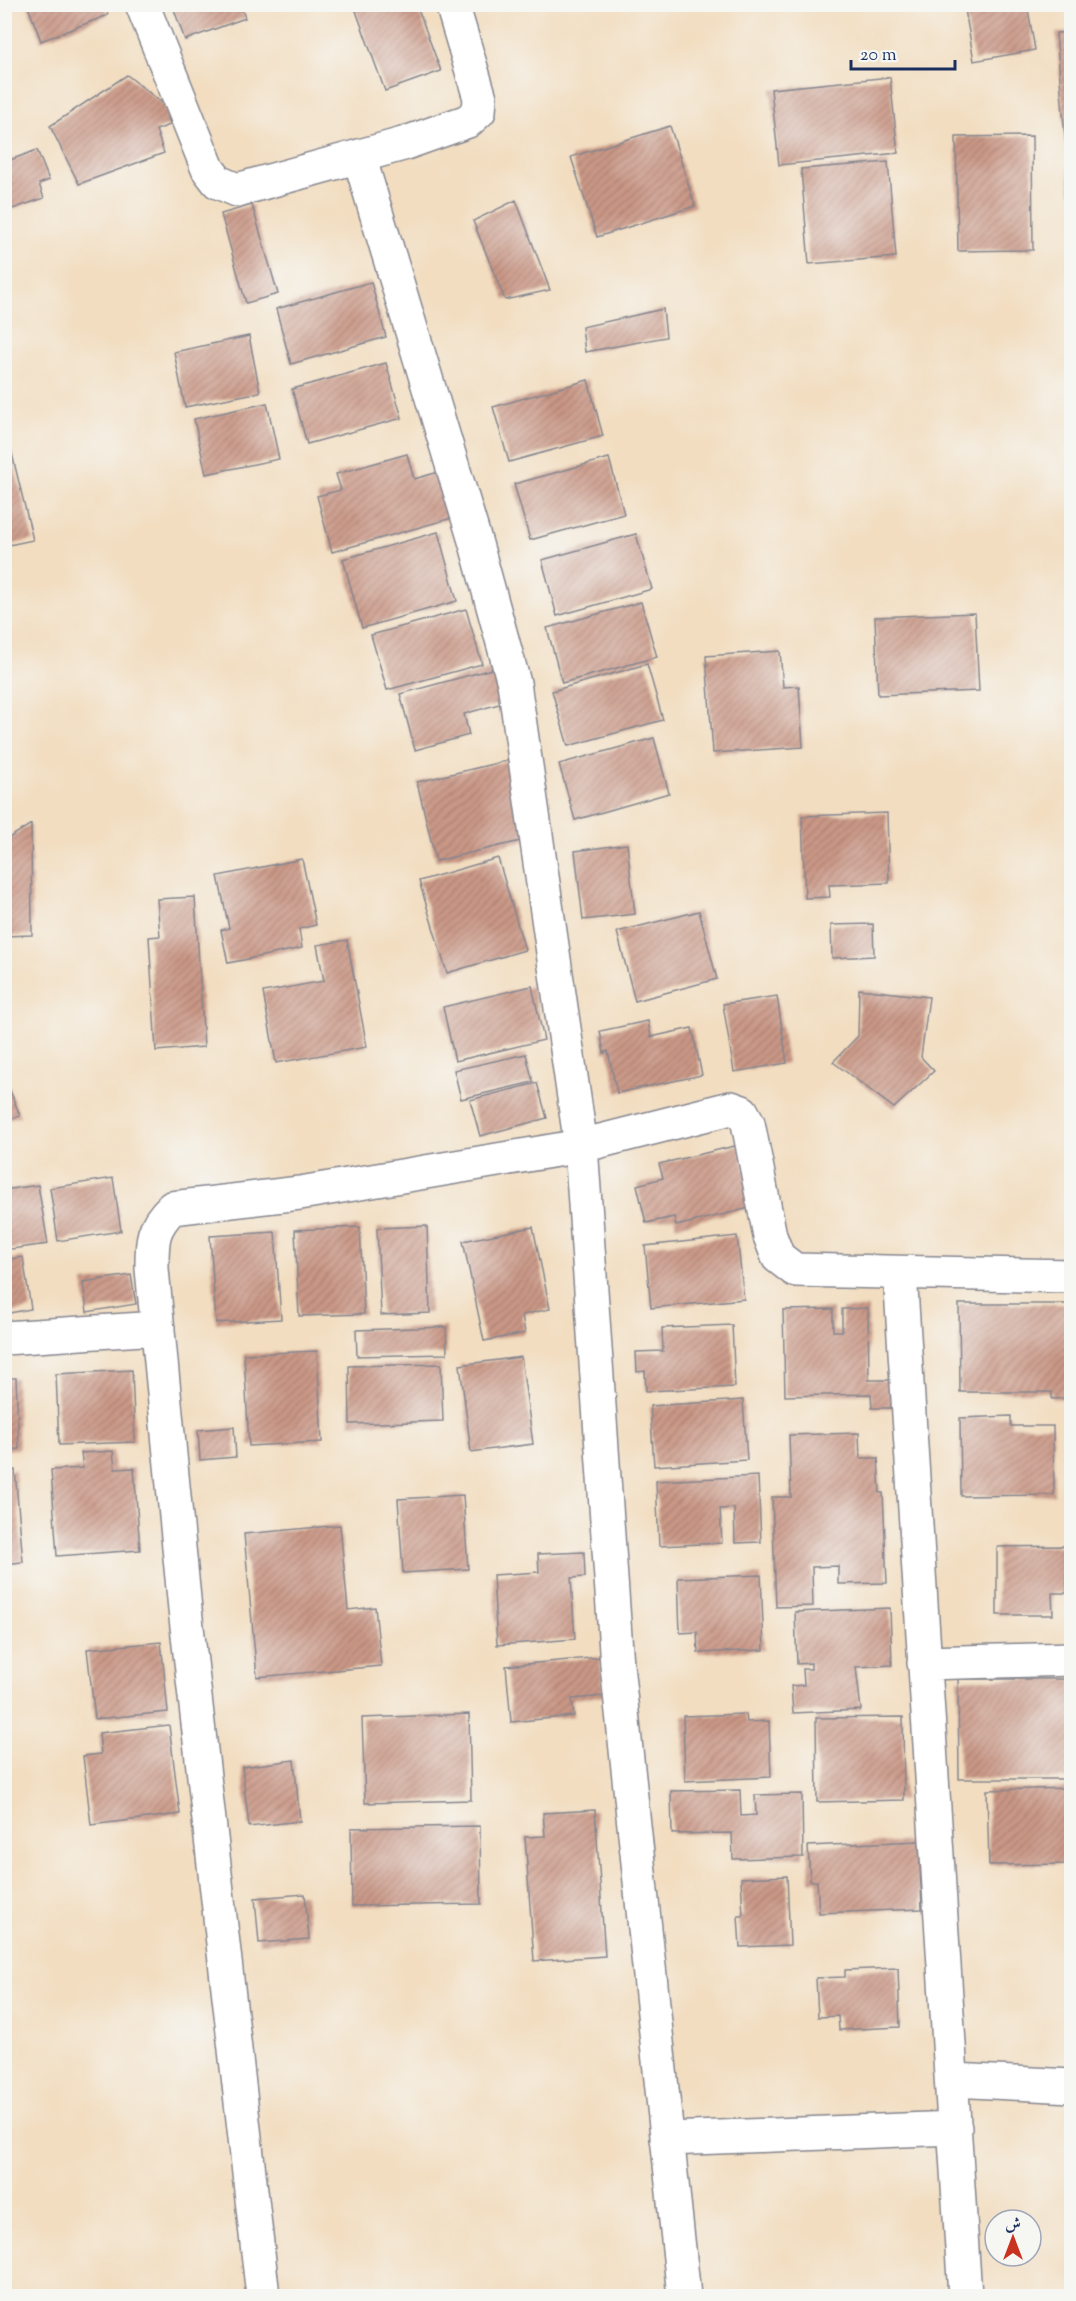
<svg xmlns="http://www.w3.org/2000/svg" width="1076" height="2301" viewBox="0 0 1076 2301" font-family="'Sorts Mill Goudy',Amiri,serif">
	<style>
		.building { fill: url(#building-hatch) }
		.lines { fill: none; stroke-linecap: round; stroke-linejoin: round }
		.minor-casing { stroke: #86868f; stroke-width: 36 }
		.minor { stroke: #fff; stroke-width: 33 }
	</style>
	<defs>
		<pattern id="building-hatch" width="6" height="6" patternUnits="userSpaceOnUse" patternTransform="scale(1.5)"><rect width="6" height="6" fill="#cb9886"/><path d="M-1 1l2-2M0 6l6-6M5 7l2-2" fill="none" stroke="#a47c71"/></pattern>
	</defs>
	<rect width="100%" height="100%" fill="#f6f6f2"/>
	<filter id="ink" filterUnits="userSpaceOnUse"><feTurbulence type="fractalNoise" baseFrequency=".0167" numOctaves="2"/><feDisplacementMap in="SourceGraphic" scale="12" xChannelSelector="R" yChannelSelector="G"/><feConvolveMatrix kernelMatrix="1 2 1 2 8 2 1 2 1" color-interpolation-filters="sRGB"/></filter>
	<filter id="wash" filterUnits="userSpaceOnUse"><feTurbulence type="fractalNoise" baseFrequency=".008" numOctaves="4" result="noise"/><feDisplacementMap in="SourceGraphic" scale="24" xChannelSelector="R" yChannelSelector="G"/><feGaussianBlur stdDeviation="1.35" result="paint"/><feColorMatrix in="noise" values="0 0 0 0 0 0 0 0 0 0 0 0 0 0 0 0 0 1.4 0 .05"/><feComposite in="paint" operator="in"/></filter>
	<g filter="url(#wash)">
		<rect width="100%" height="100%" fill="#f2ddc0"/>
		<g id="blocks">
			<!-- building -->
			<path class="building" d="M 27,4 L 104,4 L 108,15 L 41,41 Z
				M 172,4 L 240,4 L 245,18 L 185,40 Z
				M 373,4 L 416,4 L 441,71 L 385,91 L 356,11 Z
				M 964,4 L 1027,4 L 1035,50 L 974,61 Z
				M 1072,32 L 1072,194 L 1070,194 L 1056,33 Z
				M 127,75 L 166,106 L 170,125 L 156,130 L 164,153 L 79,184 L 50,126 Z
				M 890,77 L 898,153 L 779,165 L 771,89 Z
				M 670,126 L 695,206 L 597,237 L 571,157 Z
				M 1032,136 L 1033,250 L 958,251 L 956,137 Z
				M 4,145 L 10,160 L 37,150 L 49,180 L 39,184 L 44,198 L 4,212 Z
				M 888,162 L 896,257 L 809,264 L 801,169 Z
				M 516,200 L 550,290 L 505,300 L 473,221 Z
				M 252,205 L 278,294 L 246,303 L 221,214 Z
				M 371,282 L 386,337 L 291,364 L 276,309 Z
				M 663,309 L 666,337 L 585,352 L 582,327 Z
				M 249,336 L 260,392 L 185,407 L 174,352 Z
				M 386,363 L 402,418 L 307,444 L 292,389 Z
				M 588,380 L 603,436 L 509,462 L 493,407 Z
				M 267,403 L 279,459 L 206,474 L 194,419 Z
				M 4,421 L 33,540 L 4,546 Z
				M 407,454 L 414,479 L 439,472 L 452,518 L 332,552 L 317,496 L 341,490 L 336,474 Z
				M 609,458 L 624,514 L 530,540 L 514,484 Z
				M 438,532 L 457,601 L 362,628 L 343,559 Z
				M 636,534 L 652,589 L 557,616 L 542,560 Z
				M 641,602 L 657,657 L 562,683 L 547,628 Z
				M 466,609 L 482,664 L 387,690 L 371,635 Z
				M 975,613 L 979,691 L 878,695 L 875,617 Z
				M 780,651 L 783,687 L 799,686 L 803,747 L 713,753 L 706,656 Z
				M 647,664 L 663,720 L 568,746 L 552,691 Z
				M 503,666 L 513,700 L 464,714 L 469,735 L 415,750 L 400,694 Z
				M 654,738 L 669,793 L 575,820 L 559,764 Z
				M 510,760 L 529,839 L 436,861 L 417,782 Z
				M 887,813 L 889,883 L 829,885 L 830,897 L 805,898 L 802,816 Z
				M 31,824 L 32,935 L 4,936 L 4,841 Z
				M 627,844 L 635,914 L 583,920 L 575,851 Z
				M 498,858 L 525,950 L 447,973 L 419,881 Z
				M 302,859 L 316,925 L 299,929 L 302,948 L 228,963 L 221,930 L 229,928 L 218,876 Z
				M 195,897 L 204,1047 L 156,1051 L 149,937 L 160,936 L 157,899 Z
				M 699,911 L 717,979 L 635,1001 L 617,932 Z
				M 873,924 L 874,956 L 832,958 L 831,925 Z
				M 347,940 L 367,1047 L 276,1063 L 263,992 L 324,981 L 317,945 Z
				M 532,986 L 544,1040 L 455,1061 L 443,1007 Z
				M 859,989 L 929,997 L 921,1057 L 934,1071 L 894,1108 L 833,1062 L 858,1036 Z
				M 777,996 L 787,1063 L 734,1072 L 723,1004 Z
				M 648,1021 L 651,1037 L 692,1028 L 702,1075 L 617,1093 L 608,1051 L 604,1053 L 600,1031 Z
				M 526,1054 L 533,1082 L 461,1099 L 454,1070 Z
				M 4,1075 L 20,1116 L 4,1121 Z
				M 537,1083 L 547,1118 L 480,1136 L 470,1100 Z
				M 739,1145 L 754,1207 L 676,1226 L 674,1217 L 646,1223 L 637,1185 L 663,1178 L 659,1164 Z
				M 113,1178 L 121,1231 L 58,1241 L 50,1188 Z
				M 38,1185 L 48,1244 L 4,1250 L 4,1190 Z
				M 427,1226 L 430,1313 L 381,1315 L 377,1228 Z
				M 360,1227 L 364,1314 L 299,1316 L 295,1230 Z
				M 533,1227 L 550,1309 L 522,1315 L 525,1333 L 484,1341 L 463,1241 Z
				M 275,1232 L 281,1319 L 216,1323 L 210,1236 Z
				M 737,1236 L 744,1299 L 651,1308 L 645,1246 Z
				M 23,1257 L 31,1309 L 4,1314 L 4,1260 Z
				M 131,1275 L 136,1304 L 87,1312 L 83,1282 Z
				M 959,1304 L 1072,1304 L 1072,1398 L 1052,1399 L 1052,1392 L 960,1392 Z
				M 868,1308 L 869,1380 L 899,1380 L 900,1408 L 872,1408 L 871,1394 L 785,1396 L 783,1310 L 833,1309 L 833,1331 L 842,1331 L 842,1309 Z
				M 732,1325 L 735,1387 L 646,1391 L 645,1371 L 637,1372 L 636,1352 L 663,1351 L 662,1328 Z
				M 446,1327 L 447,1354 L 357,1356 L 356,1330 Z
				M 317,1351 L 322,1442 L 249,1446 L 244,1354 Z
				M 521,1357 L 533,1444 L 471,1452 L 460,1365 Z
				M 441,1364 L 443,1421 L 350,1424 L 349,1366 Z
				M 132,1370 L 135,1442 L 59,1445 L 56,1374 Z
				M 4,1378 L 16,1378 L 19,1449 L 4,1450 Z
				M 743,1400 L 747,1460 L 654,1466 L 650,1406 Z
				M 1011,1416 L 1011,1426 L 1053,1426 L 1054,1495 L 961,1496 L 960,1418 Z
				M 234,1427 L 236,1457 L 200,1460 L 198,1430 Z
				M 859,1433 L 860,1458 L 878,1458 L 880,1493 L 883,1493 L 887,1583 L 838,1584 L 838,1566 L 812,1567 L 813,1606 L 776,1607 L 772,1497 L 791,1497 L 789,1435 Z
				M 113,1451 L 115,1469 L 134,1468 L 140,1550 L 57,1556 L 51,1470 L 83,1468 L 81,1453 Z
				M 15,1470 L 23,1562 L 4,1564 L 4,1471 Z
				M 758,1476 L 761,1542 L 735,1543 L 734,1508 L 720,1509 L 722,1543 L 659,1546 L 656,1481 Z
				M 463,1495 L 468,1569 L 403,1573 L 398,1499 Z
				M 340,1525 L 348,1610 L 375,1607 L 381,1666 L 257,1677 L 244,1534 Z
				M 1067,1546 L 1067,1593 L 1052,1593 L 1053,1615 L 997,1615 L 997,1547 Z
				M 584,1552 L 585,1577 L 571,1578 L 575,1639 L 497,1645 L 493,1575 L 539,1572 L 538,1554 Z
				M 761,1575 L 764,1650 L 698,1653 L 697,1632 L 680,1633 L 678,1578 Z
				M 890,1608 L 892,1665 L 856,1667 L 861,1710 L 793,1713 L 791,1686 L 804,1685 L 803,1669 L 811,1669 L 811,1663 L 797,1664 L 795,1612 Z
				M 161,1642 L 168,1712 L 95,1719 L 87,1649 Z
				M 600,1657 L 604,1696 L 572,1699 L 574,1716 L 511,1722 L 506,1666 Z
				M 958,1679 L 1072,1679 L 1072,1779 L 959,1779 Z
				M 469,1714 L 471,1800 L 365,1803 L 362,1718 Z
				M 746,1714 L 747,1722 L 769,1721 L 771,1777 L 685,1781 L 683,1716 Z
				M 903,1717 L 904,1800 L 817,1802 L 816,1718 Z
				M 169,1725 L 180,1814 L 91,1825 L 83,1756 L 101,1754 L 99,1733 Z
				M 294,1760 L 300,1821 L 249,1827 L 242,1767 Z
				M 1072,1788 L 1072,1864 L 989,1865 L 987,1790 Z
				M 740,1790 L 741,1816 L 756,1815 L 755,1795 L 802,1794 L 803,1857 L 733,1859 L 732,1833 L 672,1834 L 671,1791 Z
				M 595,1810 L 605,1956 L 534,1961 L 525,1837 L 545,1836 L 543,1813 Z
				M 480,1826 L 481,1904 L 352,1906 L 351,1828 Z
				M 919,1841 L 922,1909 L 819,1913 L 817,1881 L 810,1881 L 808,1846 Z
				M 787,1876 L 790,1945 L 740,1947 L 738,1916 L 743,1916 L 741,1878 Z
				M 305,1894 L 309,1939 L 259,1943 L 255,1898 Z
				M 898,1968 L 900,2027 L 839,2030 L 838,2016 L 818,2017 L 816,1978 L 845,1977 L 845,1970 Z"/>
		</g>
	</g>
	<g filter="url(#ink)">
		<use href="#blocks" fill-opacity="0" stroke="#86868f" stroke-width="1.5"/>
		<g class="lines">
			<defs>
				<path id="minor" d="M 142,4 L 208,169 L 218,182 L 237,190 L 403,144 L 468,121 L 479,111 L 480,98 L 452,4
					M 359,156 L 476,544 L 514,683 L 581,1146 L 617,1665 L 684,2296
					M 900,1273 L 965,2296
					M 4,1338 L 158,1328
					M 924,1663 L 1072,1659
					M 953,2080 L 1072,2086
					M 667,2139 L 955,2128
					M 263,2296 L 185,1609 L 152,1269 C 152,1242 151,1228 172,1208 L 300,1193 L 581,1146 L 731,1108 L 742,1112 L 748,1123 L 770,1236 L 778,1257 L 795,1270 L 1072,1276"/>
			</defs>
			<!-- minor casing -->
			<use href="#minor" class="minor-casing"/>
			<!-- minor -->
			<use href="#minor" class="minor"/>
		</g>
	</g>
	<!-- margin -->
	<rect width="1076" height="2301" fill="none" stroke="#f6f6f2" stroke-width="24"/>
	<!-- north arrow -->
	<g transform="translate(1013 2238)"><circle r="28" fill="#f6f6f2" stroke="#9ea6b7" stroke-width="1.5"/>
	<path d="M0-4.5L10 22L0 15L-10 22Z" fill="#c8321e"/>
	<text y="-9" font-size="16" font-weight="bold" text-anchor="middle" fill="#1b2f5e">ش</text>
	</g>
	<!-- scale -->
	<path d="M851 60v9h104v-9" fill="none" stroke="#1b2f5e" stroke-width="3"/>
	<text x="860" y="60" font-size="18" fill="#1b2f5e" stroke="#f6f6f2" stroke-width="4.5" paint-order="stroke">20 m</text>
</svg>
